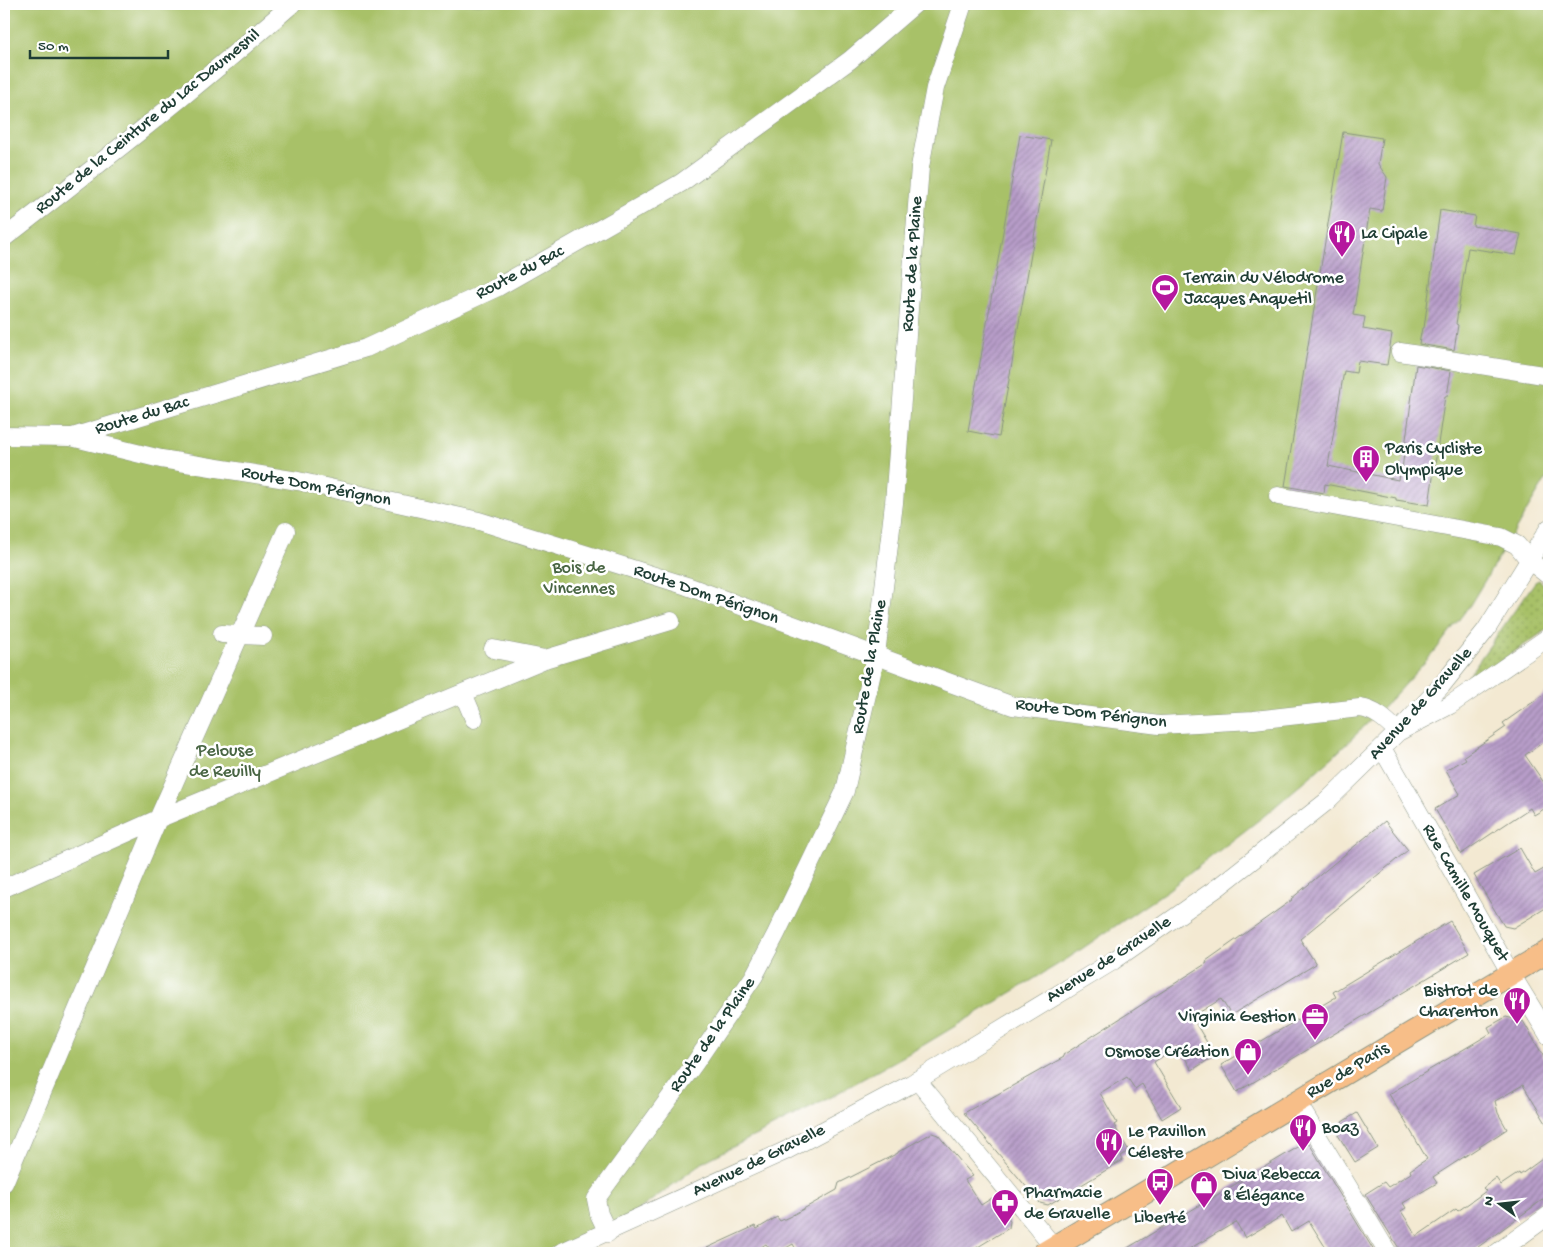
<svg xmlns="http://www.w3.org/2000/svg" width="1553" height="1257" viewBox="0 0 1553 1257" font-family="'Gochi Hand',sans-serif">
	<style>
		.grass { fill: url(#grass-dots); stroke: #647f4e }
		.park { fill: #a8c167; stroke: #647f4e }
		.building { fill: url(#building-hatch) }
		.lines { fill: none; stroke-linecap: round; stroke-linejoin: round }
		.minor-casing { stroke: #899383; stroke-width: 19 }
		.major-casing { stroke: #899383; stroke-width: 24 }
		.minor { stroke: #fff; stroke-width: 18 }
		.major { stroke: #f7be88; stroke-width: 22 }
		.labels { text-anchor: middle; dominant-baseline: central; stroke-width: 5; stroke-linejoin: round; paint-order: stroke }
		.street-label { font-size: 18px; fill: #1f3d34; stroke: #fff }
		.poi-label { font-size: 18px; fill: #1f3d34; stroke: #fff; text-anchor: start }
		.park-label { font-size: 18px; fill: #486543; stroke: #fff }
	</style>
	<defs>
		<pattern id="grass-dots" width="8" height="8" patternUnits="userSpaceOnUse" patternTransform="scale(1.25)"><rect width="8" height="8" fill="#a8c167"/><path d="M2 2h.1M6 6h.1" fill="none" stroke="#889e56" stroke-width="1.8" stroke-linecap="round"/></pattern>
		<pattern id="building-hatch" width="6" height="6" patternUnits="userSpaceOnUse" patternTransform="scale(1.25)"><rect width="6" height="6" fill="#b89dc9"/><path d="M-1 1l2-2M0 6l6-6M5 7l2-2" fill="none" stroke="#9581a4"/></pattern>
	</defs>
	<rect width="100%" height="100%" fill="#fff"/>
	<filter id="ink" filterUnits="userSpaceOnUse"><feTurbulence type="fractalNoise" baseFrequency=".02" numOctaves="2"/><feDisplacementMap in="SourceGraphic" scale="10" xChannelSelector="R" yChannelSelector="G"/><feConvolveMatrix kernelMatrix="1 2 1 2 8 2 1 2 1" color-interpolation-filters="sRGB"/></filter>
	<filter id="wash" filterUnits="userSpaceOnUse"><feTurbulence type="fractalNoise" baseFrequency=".0096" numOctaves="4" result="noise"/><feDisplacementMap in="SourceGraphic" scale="20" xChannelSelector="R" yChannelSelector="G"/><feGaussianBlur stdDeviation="1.12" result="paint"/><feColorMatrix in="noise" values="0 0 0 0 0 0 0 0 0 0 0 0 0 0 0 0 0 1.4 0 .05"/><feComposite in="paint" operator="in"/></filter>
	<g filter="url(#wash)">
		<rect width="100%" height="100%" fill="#f3e9d2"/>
		<!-- grass -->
		<path class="grass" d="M 1539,580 L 1549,589 L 1549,628 L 1470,682 L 1467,679 L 1468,676 L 1535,582 Z"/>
		<!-- park -->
		<path class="park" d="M 4,4 L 1549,4 L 1549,474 L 1470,605 L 1435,651 L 1381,710 L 1334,756 L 1264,816 L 1168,890 L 1067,959 L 922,1046 L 814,1106 L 705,1161 L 580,1253 L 4,1253 Z"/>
		<g id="blocks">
			<!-- building -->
			<path class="building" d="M 1343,132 L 1382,138 L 1378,164 L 1387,177 L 1382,211 L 1370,209 L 1353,315 L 1365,317 L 1363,329 L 1392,334 L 1387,365 L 1358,361 L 1356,373 L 1344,371 L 1328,466 L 1398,480 L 1400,468 L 1402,469 L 1416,365 L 1451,371 L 1447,396 L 1445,396 L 1429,505 L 1396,500 L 1396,498 L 1325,484 L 1324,493 L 1285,486 Z
				M 1020,135 L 1051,140 L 999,437 L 968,431 Z
				M 1440,210 L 1475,216 L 1473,226 L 1521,234 L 1516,255 L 1468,248 L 1456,324 L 1458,325 L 1454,350 L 1419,344 L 1422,328 L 1424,328 Z
				M 1549,691 L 1549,738 L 1525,755 L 1549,790 L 1549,806 L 1534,815 L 1530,808 L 1461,854 L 1435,809 L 1460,794 L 1446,770 L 1466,759 L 1464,756 L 1506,727 L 1503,723 Z
				M 1385,821 L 1408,850 L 1300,939 L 1316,964 L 1231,1015 L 1221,999 L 1192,1017 L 1215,1056 L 1192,1070 L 1178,1046 L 1154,1062 L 1181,1107 L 1162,1119 L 1142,1084 L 1135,1089 L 1127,1077 L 1100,1093 L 1117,1123 L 1114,1125 L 1129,1151 L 1121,1156 L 1123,1160 L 1048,1205 L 1040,1203 L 964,1113 L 1064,1057 L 1063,1055 L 1207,963 L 1206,961 L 1292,900 L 1291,899 Z
				M 1520,848 L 1535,874 L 1549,866 L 1549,906 L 1513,928 L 1504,926 L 1474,875 Z
				M 1450,921 L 1469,953 L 1237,1092 L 1221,1065 L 1336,997 L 1333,992 Z
				M 1506,1017 L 1523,1021 L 1549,1066 L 1549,1128 L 1523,1085 L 1495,1101 L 1498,1113 L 1507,1129 L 1433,1177 L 1437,1183 L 1403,1203 L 1406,1208 L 1401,1211 L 1417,1236 L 1456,1209 L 1458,1211 L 1486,1191 L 1483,1188 L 1496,1178 L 1501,1185 L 1519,1173 L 1520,1175 L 1549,1154 L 1549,1195 L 1470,1253 L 1402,1253 L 1365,1194 L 1384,1182 L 1388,1187 L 1411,1173 L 1410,1170 L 1427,1159 L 1389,1094 L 1491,1033 L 1488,1027 Z
				M 1357,1113 L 1378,1148 L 1355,1162 L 1338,1135 L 1342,1122 Z
				M 932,1133 L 938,1135 L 973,1176 L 965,1180 L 981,1205 L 992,1198 L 1010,1221 L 1009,1228 L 968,1253 L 798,1253 L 793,1244 L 781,1251 L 779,1248 L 772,1252 L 766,1244 L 751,1253 L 696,1253 L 755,1226 L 757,1229 L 777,1217 L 780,1221 L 789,1217 L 837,1190 L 839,1183 L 849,1178 L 898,1153 L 898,1152 Z
				M 1305,1143 L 1310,1145 L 1374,1251 L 1370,1253 L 1329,1253 L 1309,1221 L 1291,1232 L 1282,1216 L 1245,1238 L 1236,1222 L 1182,1253 L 1119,1253 Z"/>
		</g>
	</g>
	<g filter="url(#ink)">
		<use href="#blocks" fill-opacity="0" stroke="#899383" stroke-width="1"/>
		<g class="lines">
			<defs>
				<path id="minor" d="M 4,238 C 102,162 199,86 292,4
					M 1400,352 L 1549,376
					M 4,436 L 71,437 L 161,459 L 298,481 L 479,521 L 687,586 L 1013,706 L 1159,725 L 1254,720 L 1360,708 C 1376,710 1387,721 1398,732 L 1450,705 L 1549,637
					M 72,437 L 366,348 L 498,287 L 681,183 L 850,60 L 915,4
					M 1278,496 L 1501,537 L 1517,545 L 1530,561 L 1549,576
					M 222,634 L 263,636
					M 493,649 L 545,659
					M 463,693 L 474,719
					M 1382,748 L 1511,974 L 1549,1036
					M 4,888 L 158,819 L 545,659 L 671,621
					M 917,1080 L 1054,1247
					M 1297,1102 L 1388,1253
					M 4,1183 L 158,819 L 286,531
					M 608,1233 L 599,1214 L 596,1199 L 695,1063 L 754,976 L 776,934 L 845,791 L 876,655 L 894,503 L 920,167 L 935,88 L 963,4
					M 560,1253 L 785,1151 L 911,1084 L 1113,961 L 1217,888 L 1326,802 L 1398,732 L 1442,685 L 1486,630 L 1549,528
					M 1497,1253 L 1549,1215"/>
				<path id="major" d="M 1044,1253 L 1549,951"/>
			</defs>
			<!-- minor casing -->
			<use href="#minor" class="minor-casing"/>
			<!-- major casing -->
			<use href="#major" class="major-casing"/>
			<!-- minor -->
			<use href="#minor" class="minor"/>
			<!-- major -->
			<use href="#major" class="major"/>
		</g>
	</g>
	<!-- icons -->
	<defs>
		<symbol id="restaurant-pin" viewBox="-11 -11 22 30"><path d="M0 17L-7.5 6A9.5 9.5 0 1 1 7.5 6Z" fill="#b5179e" stroke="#fff"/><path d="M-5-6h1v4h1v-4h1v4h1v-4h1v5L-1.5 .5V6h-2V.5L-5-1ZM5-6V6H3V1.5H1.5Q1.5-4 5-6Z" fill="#fff"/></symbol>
		<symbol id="stadium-pin" viewBox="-11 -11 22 30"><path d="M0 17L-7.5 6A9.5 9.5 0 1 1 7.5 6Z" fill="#b5179e" stroke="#fff"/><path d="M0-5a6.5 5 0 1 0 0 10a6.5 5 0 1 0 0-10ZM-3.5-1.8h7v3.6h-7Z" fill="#fff"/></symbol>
		<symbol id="building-pin" viewBox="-11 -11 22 30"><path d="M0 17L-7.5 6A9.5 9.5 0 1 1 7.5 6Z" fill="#b5179e" stroke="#fff"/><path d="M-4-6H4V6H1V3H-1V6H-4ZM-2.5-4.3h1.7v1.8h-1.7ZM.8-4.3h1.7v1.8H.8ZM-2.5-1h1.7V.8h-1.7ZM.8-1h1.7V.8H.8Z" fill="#fff"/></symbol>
		<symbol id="office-pin" viewBox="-11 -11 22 30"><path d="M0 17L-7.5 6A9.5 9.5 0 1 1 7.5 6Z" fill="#b5179e" stroke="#fff"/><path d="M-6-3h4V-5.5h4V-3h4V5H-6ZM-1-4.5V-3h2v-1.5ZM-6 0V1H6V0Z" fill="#fff"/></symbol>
		<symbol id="shop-pin" viewBox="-11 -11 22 30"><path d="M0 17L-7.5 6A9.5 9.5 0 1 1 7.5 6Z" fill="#b5179e" stroke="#fff"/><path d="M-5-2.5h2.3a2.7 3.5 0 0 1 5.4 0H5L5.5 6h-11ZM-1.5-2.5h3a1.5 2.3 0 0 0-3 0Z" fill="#fff"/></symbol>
		<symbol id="bus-pin" viewBox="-11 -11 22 30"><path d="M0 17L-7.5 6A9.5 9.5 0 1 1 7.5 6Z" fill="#b5179e" stroke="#fff"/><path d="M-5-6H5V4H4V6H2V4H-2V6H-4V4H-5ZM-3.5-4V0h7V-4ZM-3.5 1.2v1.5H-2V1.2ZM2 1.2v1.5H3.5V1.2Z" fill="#fff"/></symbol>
		<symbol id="pharmacy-pin" viewBox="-11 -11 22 30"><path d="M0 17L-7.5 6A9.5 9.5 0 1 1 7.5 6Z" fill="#b5179e" stroke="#fff"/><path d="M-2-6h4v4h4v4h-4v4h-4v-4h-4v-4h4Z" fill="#fff"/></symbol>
	</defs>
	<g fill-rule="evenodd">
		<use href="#restaurant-pin" x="1326" y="218" width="32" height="43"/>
		<use href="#stadium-pin" x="1149" y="272" width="32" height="43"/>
		<use href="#building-pin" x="1350" y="443" width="32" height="43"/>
		<use href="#restaurant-pin" x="1501" y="985" width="32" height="43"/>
		<use href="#office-pin" x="1299" y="1001" width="32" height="43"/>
		<use href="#shop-pin" x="1232" y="1036" width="32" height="43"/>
		<use href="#restaurant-pin" x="1287" y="1112" width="32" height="43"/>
		<use href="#restaurant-pin" x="1093" y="1126" width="32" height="43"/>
		<use href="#bus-pin" x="1144" y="1166" width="32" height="43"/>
		<use href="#shop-pin" x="1188" y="1169" width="32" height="43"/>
		<use href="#pharmacy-pin" x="989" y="1187" width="32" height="43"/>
	</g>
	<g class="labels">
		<!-- street labels -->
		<g class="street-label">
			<text transform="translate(148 122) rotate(-39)">Route de la Ceinture du Lac Daumesnil</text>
			<text transform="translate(913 264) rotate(-86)">Route de la Plaine</text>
			<text transform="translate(520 273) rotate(-28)">Route du Bac</text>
			<text transform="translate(142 416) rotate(-17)">Route du Bac</text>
			<text transform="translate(316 487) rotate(11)">Route Dom Pérignon</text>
			<text transform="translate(706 595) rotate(19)">Route Dom Pérignon</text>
			<text transform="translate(870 667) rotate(-80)">Route de la Plaine</text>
			<text transform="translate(1421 704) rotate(-48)">Avenue de Gravelle</text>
			<text transform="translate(1091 714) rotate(7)">Route Dom Pérignon</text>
			<text transform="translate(1465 893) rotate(60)">Rue Camille Mouquet</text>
			<text transform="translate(1109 960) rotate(-33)">Avenue de Gravelle</text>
			<text transform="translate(713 1035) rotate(-55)">Route de la Plaine</text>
			<text transform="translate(1348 1071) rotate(-31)">Rue de Paris</text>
			<text transform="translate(759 1161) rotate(-26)">Avenue de Gravelle</text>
		</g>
		<!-- poi labels -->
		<g class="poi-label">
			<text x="1361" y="234">La Cipale</text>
			<text x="1184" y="278">Terrain du Vélodrome<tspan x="1184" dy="21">Jacques Anquetil</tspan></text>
			<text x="1385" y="449">Paris Cycliste<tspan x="1385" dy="21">Olympique</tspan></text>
			<text x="1498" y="991" text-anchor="end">Bistrot de<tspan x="1498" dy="21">Charenton</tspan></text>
			<text x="1296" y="1017" text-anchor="end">Virginia Gestion</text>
			<text x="1229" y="1052" text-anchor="end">Osmose Création</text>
			<text x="1322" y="1128">Boaz</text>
			<text x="1128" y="1132">Le Pavillon<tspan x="1128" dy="21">Céleste</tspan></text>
			<text x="1223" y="1175">Diva Rebecca<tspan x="1223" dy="21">&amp; Élégance</tspan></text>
			<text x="1024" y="1193">Pharmacie<tspan x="1024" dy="21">de Gravelle</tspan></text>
			<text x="1160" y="1218" text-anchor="middle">Liberté</text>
		</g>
		<!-- park labels -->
		<g class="park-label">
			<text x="579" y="568">Bois de<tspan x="579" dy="21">Vincennes</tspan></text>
			<text x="225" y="751">Pelouse<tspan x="225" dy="21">de Reuilly</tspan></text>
		</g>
	</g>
	<!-- margin -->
	<rect width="1553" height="1257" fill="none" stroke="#fff" stroke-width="20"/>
	<!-- north arrow -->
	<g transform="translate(1500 1204) rotate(285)" stroke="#ffffff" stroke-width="4" paint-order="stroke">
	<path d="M0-4L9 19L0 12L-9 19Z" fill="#1f3d34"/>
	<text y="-8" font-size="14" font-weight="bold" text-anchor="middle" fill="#1f3d34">N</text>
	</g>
	<!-- scale -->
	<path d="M30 50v8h138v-8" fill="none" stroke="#1f3d34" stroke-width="2.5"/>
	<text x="38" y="50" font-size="15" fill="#1f3d34" stroke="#ffffff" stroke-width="4" paint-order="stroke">50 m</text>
</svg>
